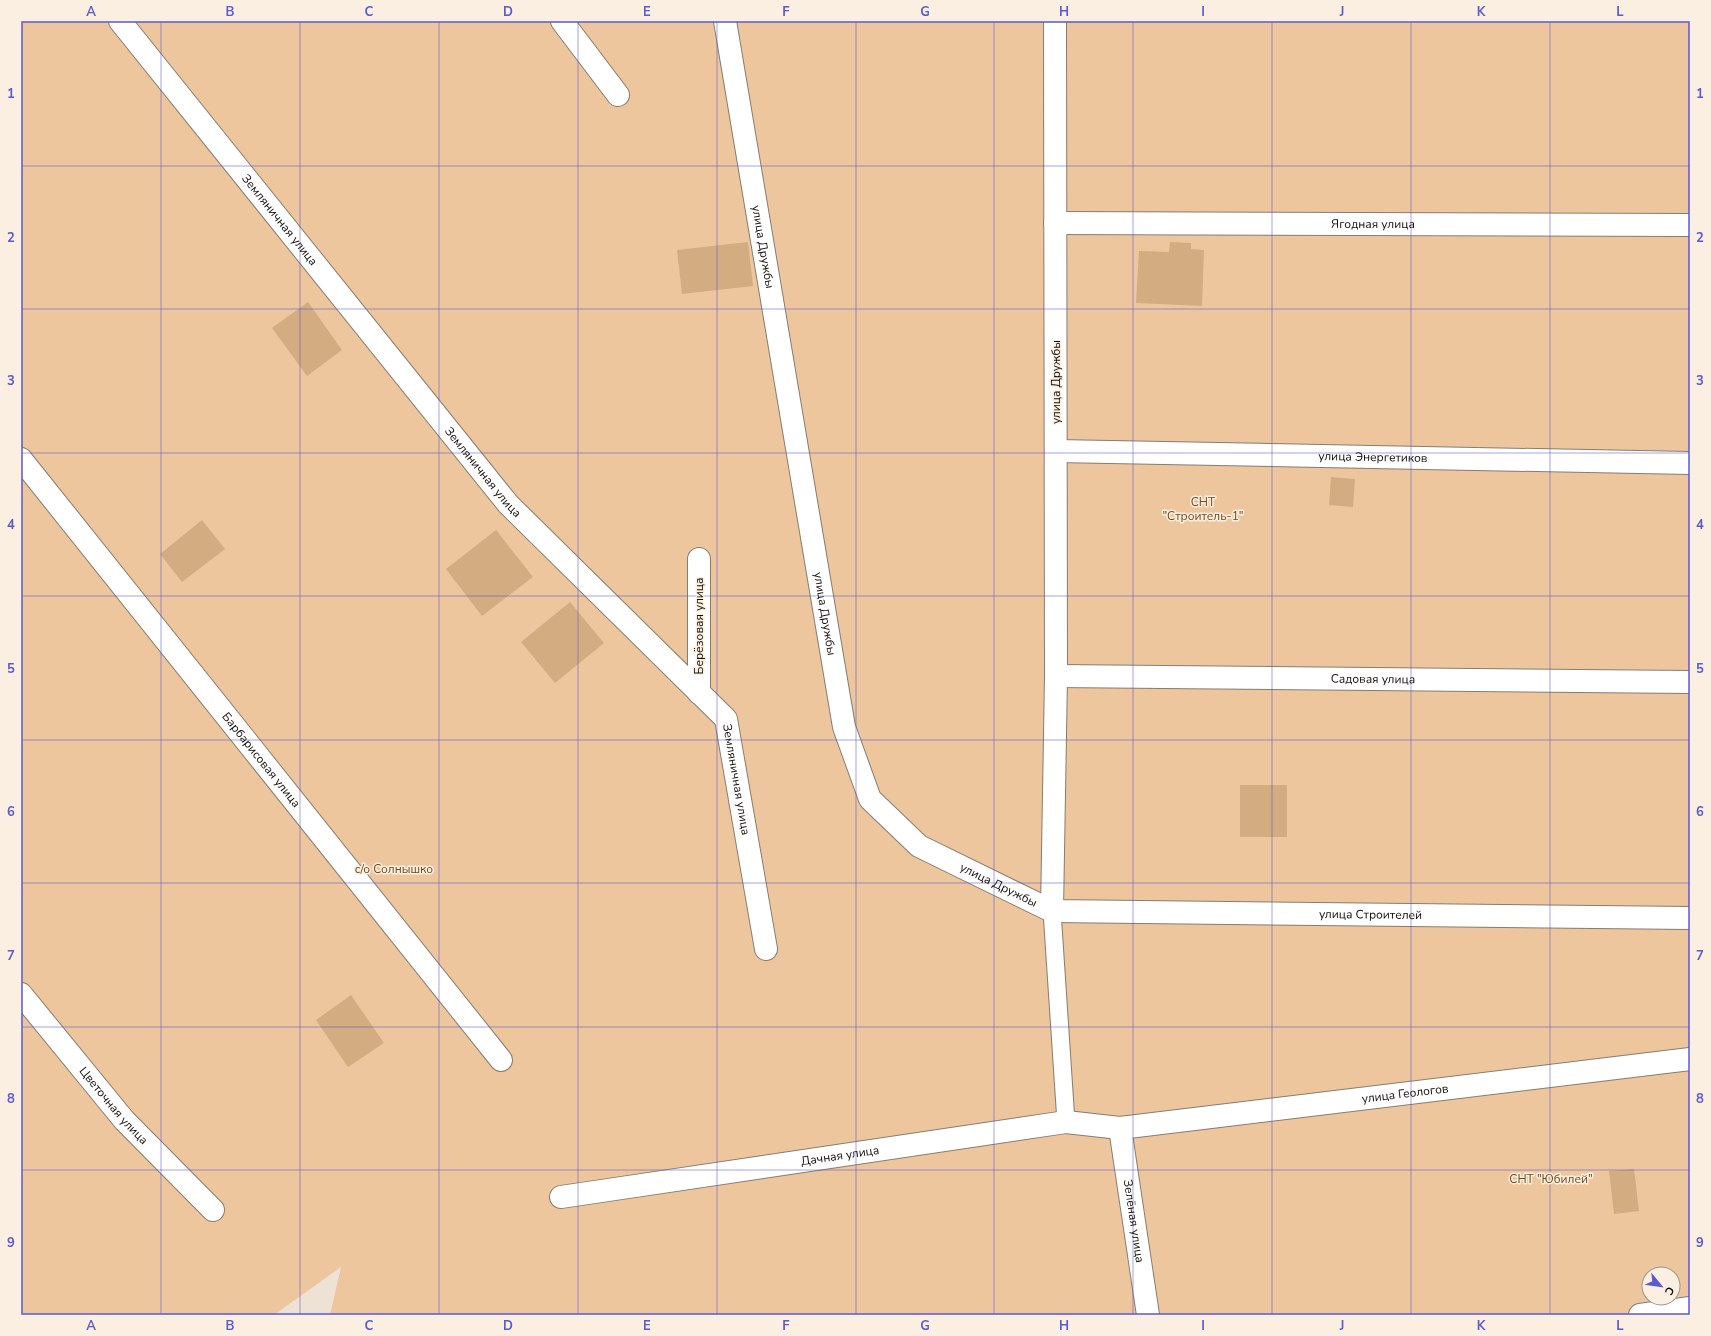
<svg xmlns="http://www.w3.org/2000/svg" width="1711" height="1336" viewBox="0 0 1711 1336" font-family="'Nunito Sans',sans-serif">
	<style>
		.green { fill: #edc69d; fill-rule: evenodd }
		.building { fill: #d4ac81 }
		.lines { fill: none; stroke-linecap: round; stroke-linejoin: round }
		.lane-casing { stroke: #877c71; stroke-width: 19 }
		.street-casing { stroke: #877c71; stroke-width: 24 }
		.lane { stroke: #fff; stroke-width: 17 }
		.street { stroke: #fff; stroke-width: 22 }
		.grid { fill: none; stroke: #5a5ad1; stroke-width: 1; stroke-opacity: 0.55 }
		.labels { text-anchor: middle; dominant-baseline: central; stroke-width: 3; stroke-linejoin: round; paint-order: stroke }
		.street-label { font-size: 12px; fill: #120e0a; stroke: #fbefe2 }
		.park-label { font-size: 12px; fill: #704917; stroke: #fbefe2 }
		.neatline { fill: none; stroke: #5a5ad1; stroke-width: 1.5 }
		.grid-label { font-size: 13px; text-anchor: middle; font-weight: bold; fill: #5a5ad1 }
	</style>
	<rect width="100%" height="100%" fill="#eee2d5"/>
	<!-- green -->
	<path class="green" d="M 21,21 L 1690,21 L 1690,1315 L 330,1315 L 341,1267 L 274,1315 L 21,1315 ZM 1649,1274 L 1673,1274 L 1673,1298 L 1649,1298 Z"/>
	<!-- building -->
	<path class="building" d="M 748,242 L 753,286 L 682,294 L 677,250 Z
		M 1170,242 L 1191,243 L 1191,249 L 1204,250 L 1202,306 L 1136,303 L 1139,251 L 1169,252 Z
		M 308,302 L 342,350 L 307,376 L 272,328 Z
		M 1331,477 L 1355,479 L 1353,507 L 1329,505 Z
		M 202,520 L 225,549 L 182,582 L 160,554 Z
		M 496,530 L 533,577 L 482,616 L 446,569 Z
		M 570,602 L 604,643 L 555,683 L 521,642 Z
		M 1240,785 L 1287,785 L 1287,837 L 1240,837 Z
		M 351,995 L 384,1043 L 348,1067 L 316,1020 Z
		M 1634,1169 L 1639,1211 L 1614,1214 L 1609,1171 Z"/>
	<g class="lines">
		<defs>
			<path id="lane" d="M 1052,911 L 1066,1122"/>
			<g id="street">
				<path id="s1" d="M 120,21 L 508,504 L 726,719 L 766,949"/>
				<path d="M 562,21 L 618,95"/>
				<path id="s2" d="M 725,21 L 844,727 L 870,799 L 919,846 L 1052,911 L 1690,918"/>
				<path id="s3" d="M 1055,223 L 1690,225"/>
				<path id="s4" d="M 1056,451 L 1690,463"/>
				<path id="s5" d="M 21,459 L 501,1060"/>
				<path d="M 699,559 L 699,693"/>
				<path id="s6" d="M 1056,676 L 1690,682"/>
				<path d="M 1052,911 L 1056,676 L 1055,21"/>
				<path id="s7" d="M 21,994 L 124,1120 L 213,1210"/>
				<path id="s8" d="M 1120,1128 L 1148,1315"/>
				<path id="s9" d="M 561,1197 L 1066,1122 L 1120,1128 L 1690,1059"/>
				<path d="M 1640,1315 L 1690,1308"/>
			</g>
		</defs>
		<!-- lane casing -->
		<use href="#lane" class="lane-casing"/>
		<!-- street casing -->
		<use href="#street" class="street-casing"/>
		<!-- lane -->
		<use href="#lane" class="lane"/>
		<!-- street -->
		<use href="#street" class="street"/>
	</g>
	<!-- grid -->
	<path class="grid" d="M 161,21 L 161,1315M 300,21 L 300,1315M 439,21 L 439,1315M 578,21 L 578,1315M 717,21 L 717,1315M 856,21 L 856,1315M 994,21 L 994,1315M 1133,21 L 1133,1315M 1272,21 L 1272,1315M 1411,21 L 1411,1315M 1550,21 L 1550,1315M 21,166 L 1690,166M 21,309 L 1690,309M 21,453 L 1690,453M 21,596 L 1690,596M 21,740 L 1690,740M 21,883 L 1690,883M 21,1027 L 1690,1027M 21,1170 L 1690,1170"/>
	<g class="labels">
		<!-- street labels -->
		<g class="street-label">
			<text stroke="none"><textPath href="#s1" startOffset="255">Земляничная улица</textPath></text>
			<text stroke="none"><textPath href="#s3" startOffset="318">Ягодная улица</textPath></text>
			<text stroke="none"><textPath href="#s2" startOffset="229">улица Дружбы</textPath></text>
			<text transform="translate(1056 382) rotate(-90)">улица Дружбы</text>
			<text stroke="none"><textPath href="#s4" startOffset="317">улица Энергетиков</textPath></text>
			<text stroke="none"><textPath href="#s1" startOffset="579">Земляничная улица</textPath></text>
			<text stroke="none"><textPath href="#s2" startOffset="601">улица Дружбы</textPath></text>
			<text transform="translate(699 626) rotate(-90)">Берёзовая улица</text>
			<text stroke="none"><textPath href="#s6" startOffset="317">Садовая улица</textPath></text>
			<text stroke="none"><textPath href="#s5" startOffset="385">Барбарисовая улица</textPath></text>
			<text stroke="none"><textPath href="#s1" startOffset="987">Земляничная улица</textPath></text>
			<text stroke="none"><textPath href="#s2" startOffset="949">улица Дружбы</textPath></text>
			<text stroke="none"><textPath href="#s2" startOffset="1327">улица Строителей</textPath></text>
			<text stroke="none"><textPath href="#s9" startOffset="852">улица Геологов</textPath></text>
			<text stroke="none"><textPath href="#s7" startOffset="145">Цветочная улица</textPath></text>
			<text stroke="none"><textPath href="#s9" startOffset="282">Дачная улица</textPath></text>
			<text stroke="none"><textPath href="#s8" startOffset="94">Зелёная улица</textPath></text>
		</g>
		<!-- park labels -->
		<g class="park-label">
			<text x="1203" y="502">СНТ<tspan x="1203" dy="14">"Строитель-1"</tspan></text>
			<text x="394" y="869">с/о Солнышко</text>
			<text x="1551" y="1179">СНТ "Юбилей"</text>
		</g>
	</g>
	<!-- border -->
	<rect width="1711" height="1336" fill="none" stroke="#fbefe2" stroke-width="44"/>
	<!-- north arrow -->
	<g transform="translate(1661 1286) rotate(119)"><circle r="19" fill="#fbefe2" stroke="#9e958c"/>
	<path d="M0-3L7 15L0 10L-7 15Z" fill="#5a5ad1"/>
	<text y="-6" font-size="11" font-weight="bold" text-anchor="middle" fill="#120e0a">С</text>
	</g>
	<rect x="22" y="22" width="1667" height="1292" class="neatline"/>
	<g class="grid-label">
		<text x="91" y="16">A</text>
		<text x="230" y="16">B</text>
		<text x="369" y="16">C</text>
		<text x="508" y="16">D</text>
		<text x="647" y="16">E</text>
		<text x="786" y="16">F</text>
		<text x="925" y="16">G</text>
		<text x="1064" y="16">H</text>
		<text x="1203" y="16">I</text>
		<text x="1342" y="16">J</text>
		<text x="1481" y="16">K</text>
		<text x="1620" y="16">L</text>
		<text x="11" y="98">1</text>
		<text x="1700" y="98">1</text>
		<text x="11" y="242">2</text>
		<text x="1700" y="242">2</text>
		<text x="11" y="385">3</text>
		<text x="1700" y="385">3</text>
		<text x="11" y="529">4</text>
		<text x="1700" y="529">4</text>
		<text x="11" y="673">5</text>
		<text x="1700" y="673">5</text>
		<text x="11" y="816">6</text>
		<text x="1700" y="816">6</text>
		<text x="11" y="960">7</text>
		<text x="1700" y="960">7</text>
		<text x="11" y="1103">8</text>
		<text x="1700" y="1103">8</text>
		<text x="11" y="1247">9</text>
		<text x="1700" y="1247">9</text>
		<text x="91" y="1330">A</text>
		<text x="230" y="1330">B</text>
		<text x="369" y="1330">C</text>
		<text x="508" y="1330">D</text>
		<text x="647" y="1330">E</text>
		<text x="786" y="1330">F</text>
		<text x="925" y="1330">G</text>
		<text x="1064" y="1330">H</text>
		<text x="1203" y="1330">I</text>
		<text x="1342" y="1330">J</text>
		<text x="1481" y="1330">K</text>
		<text x="1620" y="1330">L</text>
	</g>
</svg>
